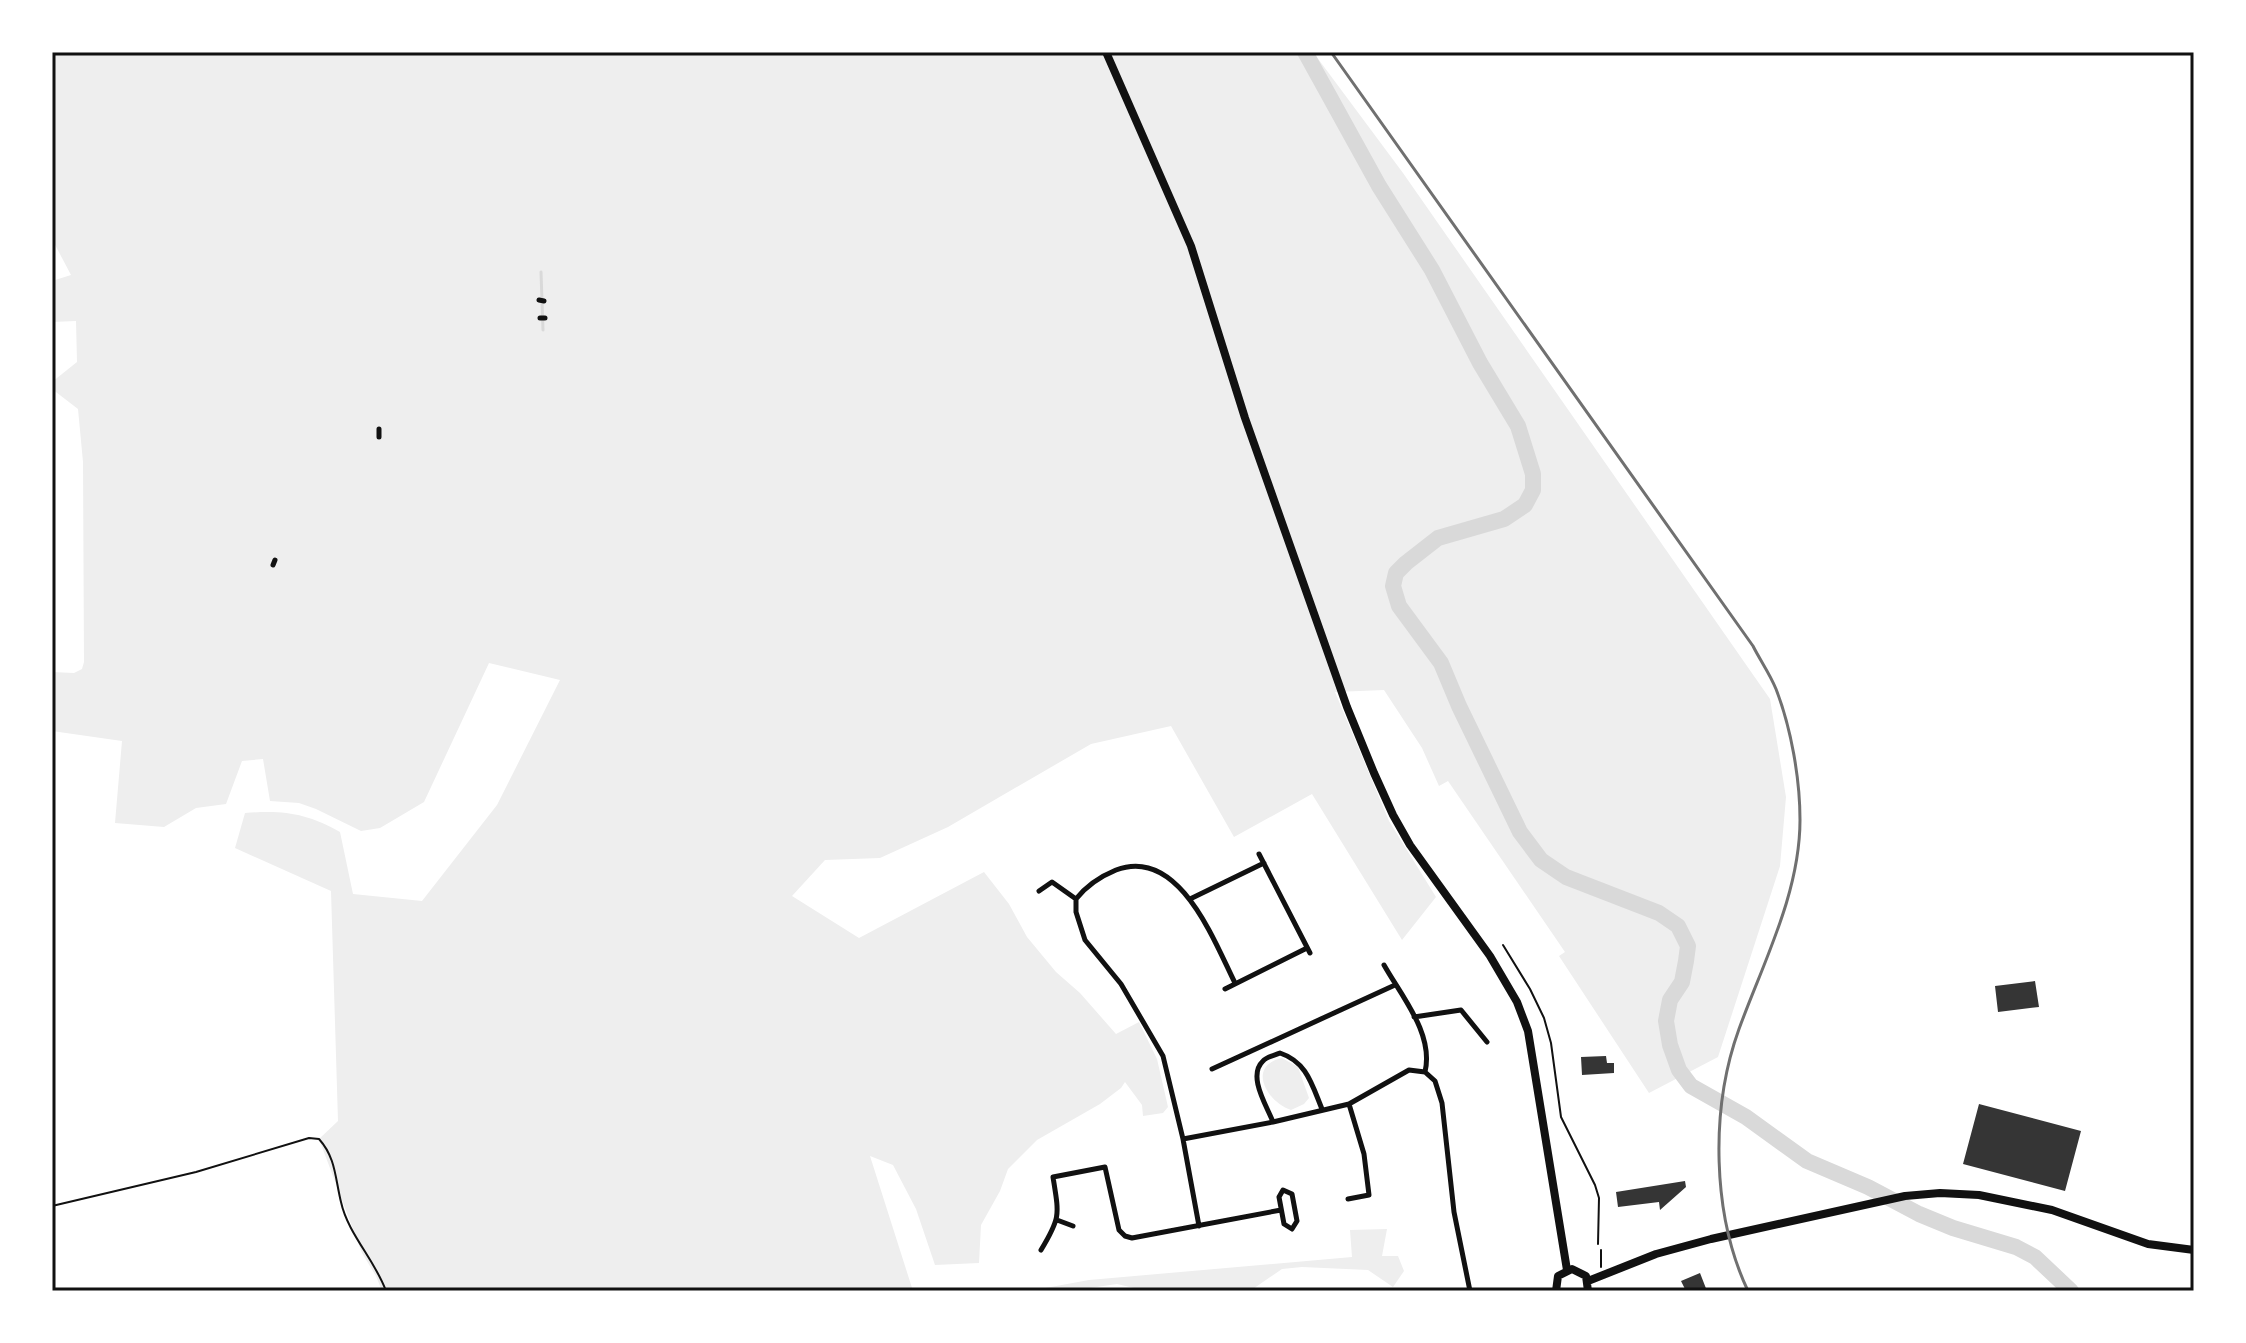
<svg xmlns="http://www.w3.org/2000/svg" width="2246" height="1343" viewBox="0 0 2246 1343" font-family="'Work Sans',sans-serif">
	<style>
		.green { fill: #eee }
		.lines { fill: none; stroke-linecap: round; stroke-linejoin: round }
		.stream { stroke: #d9d9d9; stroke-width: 3 }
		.river { stroke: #d9d9d9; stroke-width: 16 }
		.building { fill: #353535 }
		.path { stroke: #111; stroke-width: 2 }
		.service { stroke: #111; stroke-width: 2 }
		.minor { stroke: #111; stroke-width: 5 }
		.primary { stroke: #111; stroke-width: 8 }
		.rail { stroke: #707070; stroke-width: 3 }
		.neatline { fill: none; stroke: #111; stroke-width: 3 }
	</style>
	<rect width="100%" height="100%" fill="#fff"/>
	<!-- green -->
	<path class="green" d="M 52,52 L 1313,52 L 1403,173 L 1770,699 L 1786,797 L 1780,866 L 1718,1057 L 1649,1093 L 1559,956 L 1565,952 L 1448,781 L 1439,786 L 1422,748 L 1384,690 L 1335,692 L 1389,821 L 1436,897 L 1402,940 L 1312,794 L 1234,837 L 1171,726 L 1091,744 L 948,827 L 880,858 L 825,860 L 792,896 L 859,938 L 984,872 L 1009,904 L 1027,937 L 1056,972 L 1080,993 L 1116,1034 L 1139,1022 L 1157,1059 L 1168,1107 L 1163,1113 L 1143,1116 L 1142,1105 L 1125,1082 L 1121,1088 L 1100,1104 L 1037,1140 L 1008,1169 L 1000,1191 L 981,1225 L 979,1263 L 935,1265 L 916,1209 L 893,1165 L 870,1156 L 913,1291 L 382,1291 L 376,1276 L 362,1253 L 319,1139 L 338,1121 L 331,891 L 235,848 L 245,813 C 284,810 306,813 340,832 L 353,894 L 422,901 L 497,805 L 560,680 L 489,663 L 424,802 L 380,828 L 361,831 L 316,809 L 299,803 L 270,801 L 263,759 L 242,761 L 226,804 L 196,808 L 164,827 L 115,823 L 122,741 L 52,731 L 52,672 L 74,673 L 82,669 L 84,662 L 83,462 L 78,409 L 52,389 L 52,382 L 77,362 L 76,321 L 52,322 L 52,281 L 71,275 L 52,239 Z
		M 1282,1058 L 1298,1067 L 1309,1098 L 1304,1104 L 1291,1110 C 1267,1102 1246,1066 1282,1058 Z
		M 1387,1229 L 1382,1256 L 1398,1256 L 1404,1271 L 1393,1287 L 1368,1270 L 1302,1267 L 1282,1269 L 1250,1291 L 1147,1291 L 1117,1284 L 1069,1291 L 1029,1291 L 1089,1280 L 1352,1257 L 1350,1230 Z"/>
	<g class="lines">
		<!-- stream -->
		<path class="stream" d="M 541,272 L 543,330"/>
		<!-- river -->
		<path class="river" d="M 1305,52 L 1379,186 L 1432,270 L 1480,363 L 1518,426 L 1533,474 L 1533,490 L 1525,505 L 1504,519 L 1438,538 L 1406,563 L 1396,573 L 1393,586 L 1399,606 L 1441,663 L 1459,706 L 1520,832 L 1541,860 L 1566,877 L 1659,913 L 1678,926 L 1688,946 L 1686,961 L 1682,982 L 1670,1000 L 1666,1021 L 1670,1045 L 1679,1070 L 1691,1086 L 1746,1117 L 1807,1161 L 1868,1187 L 1919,1214 L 1953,1228 L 2016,1247 L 2035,1257 L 2071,1291"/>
	</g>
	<!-- building -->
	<path class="building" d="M 2035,981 L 2039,1007 L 1998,1012 L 1995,986 Z
		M 1606,1056 L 1607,1063 L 1614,1063 L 1614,1073 L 1582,1075 L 1581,1057 Z
		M 1979,1104 L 2081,1131 L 2065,1191 L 1963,1164 Z
		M 1685,1181 L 1686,1187 L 1660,1210 L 1659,1202 L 1618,1207 L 1616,1192 Z
		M 1700,1273 L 1707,1291 L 1686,1291 L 1681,1281 Z"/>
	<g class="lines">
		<!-- path -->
		<path class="path" d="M 52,1206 L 196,1172 L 309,1138 L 319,1139 C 336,1158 335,1178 341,1202 C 348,1234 375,1260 386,1291
			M 1601,1250 L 1601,1267"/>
		<!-- service -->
		<path class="service" d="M 1503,945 L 1530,989 L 1544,1018 L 1551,1043 L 1561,1117 L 1595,1185 L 1599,1198 L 1598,1244"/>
		<!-- minor -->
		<path class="minor" d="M 539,300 L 544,301
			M 540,318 L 545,318
			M 379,429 L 379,437
			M 273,565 L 275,560
			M 1259,854 L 1310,953
			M 1039,891 L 1052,882 L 1076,899
			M 1190,899 L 1264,863
			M 1384,965 C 1402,997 1434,1034 1425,1072 L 1435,1081 L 1442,1103 L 1454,1212 L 1470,1291
			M 1225,989 L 1307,948
			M 1414,1017 L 1461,1010 L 1487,1042
			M 1212,1069 L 1395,985
			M 1273,1122 C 1267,1106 1247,1076 1263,1061 C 1266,1057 1275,1055 1280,1053 C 1307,1062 1312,1085 1322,1109
			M 1183,1139 L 1273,1122 L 1349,1104 L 1409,1070 L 1425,1072
			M 1283,1190 L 1292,1194 L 1297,1221 L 1292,1229 L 1284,1224 L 1279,1197 Z
			M 1348,1199 L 1369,1195 L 1364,1154 L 1349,1104
			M 1057,1220 L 1073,1226
			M 1199,1226 L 1183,1139 L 1163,1056 L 1121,984 L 1085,940 L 1076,912 L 1076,899 C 1087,885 1099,877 1116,870 C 1179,846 1214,941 1235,983
			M 1041,1250 C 1061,1217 1059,1215 1053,1177 L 1105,1167 L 1119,1230 L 1125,1236 L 1132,1238 L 1281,1210"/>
		<!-- primary -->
		<path class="primary" d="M 1106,52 L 1191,246 L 1245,418 L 1347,707 L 1374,773 L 1393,815 L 1410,845 L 1490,956 L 1517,1002 L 1528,1031 L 1567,1270
			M 1588,1281 L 1656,1254 L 1711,1239 L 1905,1196 L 1940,1193 L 1979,1195 L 2052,1210 L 2148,1244 L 2194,1250
			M 1556,1291 L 1558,1276 L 1572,1269 L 1586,1276 L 1588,1291"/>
		<!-- rail -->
		<path class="rail" d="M 1331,52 L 1753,646 C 1760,660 1770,674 1776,689 C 1791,728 1800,778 1800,820 C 1800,893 1763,963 1739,1029 C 1710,1109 1712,1215 1748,1291"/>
	</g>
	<!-- border -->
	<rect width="2246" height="1343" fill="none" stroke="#ffffff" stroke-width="108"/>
	<rect x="54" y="54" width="2138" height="1235" class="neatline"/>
</svg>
